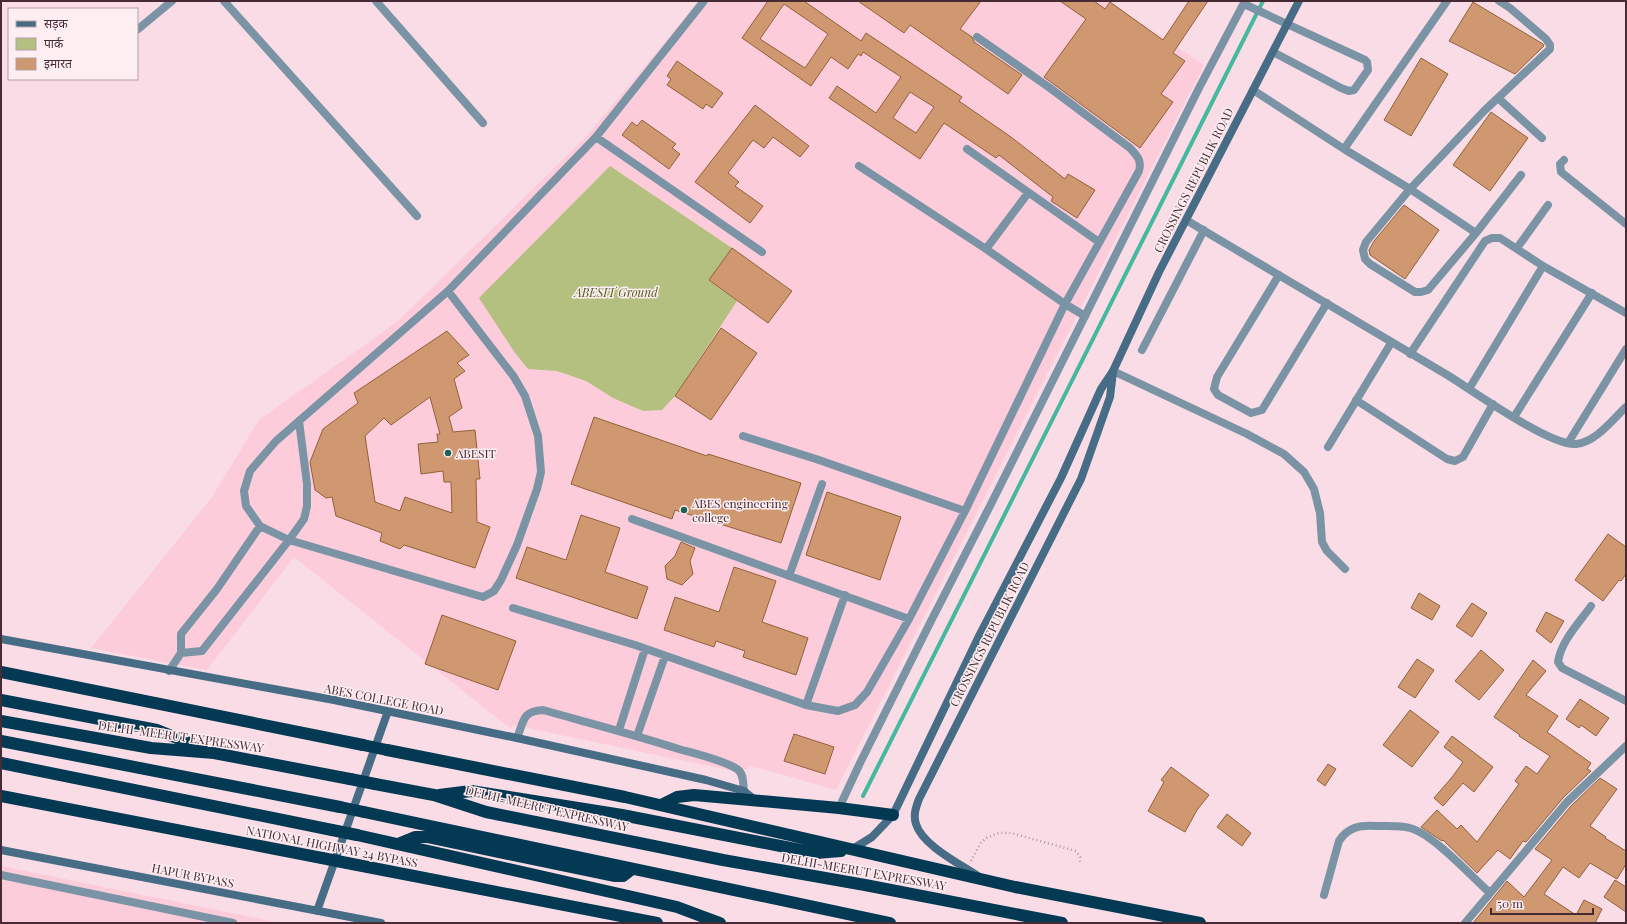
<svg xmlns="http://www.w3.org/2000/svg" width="1627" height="924" viewBox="0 0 1627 924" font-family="'Playfair Display','Noto Sans Devanagari',serif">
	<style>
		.built { fill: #fcccdb }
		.green { fill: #b4c07f }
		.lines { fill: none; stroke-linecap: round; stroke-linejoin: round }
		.stream { stroke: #46b7a0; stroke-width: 4 }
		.building { fill: #cf9870; stroke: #936039; fill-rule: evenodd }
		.path { stroke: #b498a1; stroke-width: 2.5; stroke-dasharray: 1 3; stroke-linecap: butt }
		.lane { stroke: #7a94a5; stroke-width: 8 }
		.street { stroke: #7a94a5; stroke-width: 8 }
		.secondary { stroke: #466d85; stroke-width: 8 }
		.highway { stroke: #033953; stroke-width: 12 }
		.highway-bridge { stroke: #033953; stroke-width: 12 }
		.poi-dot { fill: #1c6254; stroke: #fdeef2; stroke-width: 1.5 }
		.labels { text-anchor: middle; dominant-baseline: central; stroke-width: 3; stroke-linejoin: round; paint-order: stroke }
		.street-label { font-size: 12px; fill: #462b34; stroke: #fdeef2 }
		.park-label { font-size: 12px; font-style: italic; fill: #515a1f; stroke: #fdeef2 }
		.poi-label { font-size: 12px; fill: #462b34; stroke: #fdeef2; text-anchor: start }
	</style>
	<rect width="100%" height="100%" fill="#f9dce5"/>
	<!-- built -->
	<path class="built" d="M 699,1 L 1108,1 L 1204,65 L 836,790 L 752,766 L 742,771 L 733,771 L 513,725 L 511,729 L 294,557 L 207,670 L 91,648 L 212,497 L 259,420 L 397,322 L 586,137 Z
		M 1,866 L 281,923 L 1,923 Z"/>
	<!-- green -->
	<path class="green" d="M 610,166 L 732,248 L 709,280 L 737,301 L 675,396 L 662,410 L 643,411 L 613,398 L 586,381 L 557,371 L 528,369 L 515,353 L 479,298 Z"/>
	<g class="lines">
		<!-- stream -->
		<path class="stream" d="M 863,796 L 1263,1"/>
	</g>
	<!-- building -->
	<path class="building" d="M 768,1 L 804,1 L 861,41 L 866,33 L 962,97 L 959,101 L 1011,137 L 1065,179 L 1068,174 L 1095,190 L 1077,218 L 1051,201 L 1053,197 L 999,155 L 996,158 L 944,123 L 920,159 L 829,98 L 837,86 L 876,113 L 901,77 L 863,52 L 861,56 L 858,54 L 848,69 L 831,57 L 811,86 L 742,38 ZM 784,4 L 828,34 L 805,68 L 760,39 ZM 910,92 L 934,107 L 916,133 L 893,118 Z
		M 858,1 L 981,1 L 960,29 L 972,37 L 974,42 L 1022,75 L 1008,94 L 910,25 L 904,33 Z
		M 1060,1 L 1094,1 L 1105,9 L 1110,2 L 1163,40 L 1189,1 L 1208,1 L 1173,53 L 1185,61 L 1161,94 L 1173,102 L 1140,148 L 1044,77 L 1086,19 Z
		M 1473,2 L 1543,44 L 1544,46 L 1515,74 L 1449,41 Z
		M 1421,58 L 1448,74 L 1411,136 L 1384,120 Z
		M 677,61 L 723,93 L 712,108 L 706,104 L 703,109 L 667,85 L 671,79 L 667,76 Z
		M 755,105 L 809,146 L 800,157 L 773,137 L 764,148 L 753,140 L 728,173 L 739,182 L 735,186 L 763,206 L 750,223 L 695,182 Z
		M 1491,112 L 1528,138 L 1490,191 L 1453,165 Z
		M 642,120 L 676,144 L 672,148 L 680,154 L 669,169 L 622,135 L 632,122 L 637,126 Z
		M 1404,205 L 1439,230 L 1405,279 L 1370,255 L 1369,250 L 1374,241 Z
		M 732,248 L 792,291 L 768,323 L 709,280 Z
		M 721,328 L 757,353 L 711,420 L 675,396 Z
		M 447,331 L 469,355 L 457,363 L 465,371 L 454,379 L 462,408 L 449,417 L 453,432 L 475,430 L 480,479 L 476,479 L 477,522 L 490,527 L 475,568 L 404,545 L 400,549 L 380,541 L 382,533 L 336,516 L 332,497 L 326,498 L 315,490 L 310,462 L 323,429 L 358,403 L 354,393 ZM 430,397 L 440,434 L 437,434 L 438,442 L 418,444 L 421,474 L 443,471 L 444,482 L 451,482 L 452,513 L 405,497 L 400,511 L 375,502 L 365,436 L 384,418 L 391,425 Z
		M 594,417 L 707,456 L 708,454 L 801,483 L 781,543 L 675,510 L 672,519 L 571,484 Z
		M 827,492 L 901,517 L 880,580 L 806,555 Z
		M 581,515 L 620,528 L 605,572 L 648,587 L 637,619 L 516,578 L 527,547 L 566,560 Z
		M 1608,534 L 1626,547 L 1626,574 L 1621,581 L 1619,580 L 1603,601 L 1575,580 Z
		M 681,542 L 695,548 L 690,561 L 693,574 L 682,585 L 667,579 L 665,566 L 675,556 Z
		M 734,567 L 776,581 L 762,622 L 808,638 L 796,675 L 743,657 L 745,651 L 716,641 L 714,647 L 664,630 L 675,597 L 719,612 Z
		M 1419,593 L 1440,606 L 1432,620 L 1411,608 Z
		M 1472,603 L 1487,613 L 1472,637 L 1456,626 Z
		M 1546,612 L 1564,621 L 1551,643 L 1536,631 Z
		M 442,615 L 516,641 L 498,690 L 425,664 Z
		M 1481,650 L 1504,670 L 1479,700 L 1455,681 Z
		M 1417,659 L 1434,670 L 1415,698 L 1398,687 Z
		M 1533,660 L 1546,671 L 1526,695 L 1558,716 L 1547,732 L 1591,763 L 1587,769 L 1591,771 L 1563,798 L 1526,842 L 1523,841 L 1510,859 L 1498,850 L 1477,873 L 1443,840 L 1442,841 L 1421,827 L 1437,810 L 1457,829 L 1461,825 L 1477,842 L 1519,784 L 1515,781 L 1526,766 L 1537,774 L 1550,756 L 1519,736 L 1520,735 L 1494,717 Z
		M 1580,699 L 1609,718 L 1596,736 L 1581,725 L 1579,728 L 1566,719 Z
		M 1410,710 L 1439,732 L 1412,767 L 1383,745 Z
		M 794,734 L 834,747 L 825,774 L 784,761 Z
		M 1452,736 L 1493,767 L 1474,792 L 1463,783 L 1443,806 L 1434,798 L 1453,776 L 1463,762 L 1444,747 Z
		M 1328,764 L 1336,769 L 1325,786 L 1317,780 Z
		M 1171,767 L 1209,795 L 1197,810 L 1185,832 L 1148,811 L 1164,782 L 1161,780 Z
		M 1600,778 L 1617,789 L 1590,826 L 1606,837 L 1605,838 L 1626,851 L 1626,864 L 1617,879 L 1590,863 L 1579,878 L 1563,867 L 1544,894 L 1576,915 L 1584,900 L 1602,909 L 1595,923 L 1473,923 L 1507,881 L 1524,897 L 1552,860 L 1535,849 L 1571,806 Z
		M 1227,814 L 1251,833 L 1242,846 L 1217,827 Z
		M 1615,880 L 1626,887 L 1626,912 L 1604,897 Z"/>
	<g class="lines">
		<!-- path -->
		<path class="path" d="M 971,861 L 980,844 L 986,838 L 999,833 L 1011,833 L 1076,851 L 1080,857 L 1080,864"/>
		<!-- lane -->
		<path class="lane" d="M 224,1 L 417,216
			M 376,1 L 483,123
			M 1244,4 L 1365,60 L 1367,62 L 1368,70 L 1354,90 L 1349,91 L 1341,88 L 1273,52
			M 137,30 L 172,1
			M 596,137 L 762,252
			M 967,149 L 1099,242
			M 859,166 L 986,249 L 1065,304 L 1085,316
			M 986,249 L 1028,193
			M 448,291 L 514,377 L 525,396 L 538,436 L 541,472 L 537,489 L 517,545 L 501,580 L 494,591 L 483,597 L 289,540 L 260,526 L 246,506 L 244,491 L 250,471 L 276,441 L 448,291 L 596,137 L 704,1
			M 1113,371 L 1247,434 L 1284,454 L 1304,472 L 1314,489 L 1320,513 L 1322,542 L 1327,551 L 1345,569
			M 743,436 L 816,459 L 965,511
			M 632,519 L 909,619
			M 789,576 L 822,484
			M 513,608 L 635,645 L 806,705 L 838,711 L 855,705 L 867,692 L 909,619 L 965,511 L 1065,304 L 1139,171 C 1142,160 1137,156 1130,148 L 1050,88 L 977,37
			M 181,653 L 202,651 L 289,540 L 304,519 L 307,506 L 307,484 L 299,421
			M 169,671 L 181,653 L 181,634 L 217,589 L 260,526
			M 806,705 L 845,595
			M 619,730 L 645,649
			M 637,736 L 665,656
			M 517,738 C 524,721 522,711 543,710 C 589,723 636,735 682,750 C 697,754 725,761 737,769 C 744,773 743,784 744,791
			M 1,875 L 233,923"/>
		<!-- street -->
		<path class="street" d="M 1499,1 L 1510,8 L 1546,39 L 1550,45 L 1550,49 L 1485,110 L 1410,189 L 1366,242 L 1363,250 L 1365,259 L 1370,264 L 1415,292 L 1421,292 L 1428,290 L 1476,233 L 1521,175
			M 1253,90 L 1344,149 L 1447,1
			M 1498,98 L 1542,138
			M 1344,149 L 1410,189 L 1476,233
			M 1564,160 L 1560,164 L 1561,172 L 1626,224
			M 1186,220 C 1274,272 1362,324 1449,376 C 1473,391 1550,446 1576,444 C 1596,442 1612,420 1626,407
			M 1517,248 L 1548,205
			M 1279,275 L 1217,377 L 1214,389 L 1218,395 L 1251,413 L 1262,410 L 1327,303
			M 1142,350 L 1204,230
			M 1410,354 L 1485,241 L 1492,238 L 1500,238 L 1543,266 L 1626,313
			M 1469,389 L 1543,266
			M 1356,400 L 1447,459 L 1455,461 L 1463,457 L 1493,404
			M 1514,417 L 1592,293
			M 1568,443 L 1626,349
			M 1328,447 L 1391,343
			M 1591,606 C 1579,623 1561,641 1558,662 L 1562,668 L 1626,701
			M 839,808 L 860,763 L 931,621 L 991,504 L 1199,88 L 1245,1
			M 1324,895 L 1339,841 C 1348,827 1360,825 1376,826 C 1387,826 1400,825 1410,828 C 1433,834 1471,876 1490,893
			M 1465,923 L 1567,802 L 1626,746"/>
		<!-- secondary -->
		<path class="secondary" d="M 1,639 L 334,700 L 517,738 L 706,780 L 744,791 L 755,800
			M 1,850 L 381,923
			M 851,850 L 872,837 L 893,815 L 979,636 L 1061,478 L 1101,389 L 1113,371 L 1159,272 L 1299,1
			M 978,876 C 960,864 922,845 916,824 C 913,815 916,807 919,799 L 1081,479 L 1110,397 L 1113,372
			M 317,911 L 388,711"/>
		<!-- highway -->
		<path class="highway" d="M 1,672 L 363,745
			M 1,700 L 157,730 L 202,748
			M 1,721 L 151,748 L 214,753 L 350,779
			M 1,741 L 340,807
			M 387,750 L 625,797 L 1015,887 L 1200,923
			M 1,763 L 332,830
			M 375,784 L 434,795 L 486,812 L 723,860 L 865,885 L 1062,923
			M 439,795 L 471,791 L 622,815 L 816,853 L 841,851
			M 1,796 L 322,858
			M 661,805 L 677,797 L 694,795 L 839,808 L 893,815
			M 364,812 L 890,923
			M 357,835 L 677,907 L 720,923
			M 398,844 L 415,837 L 427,837 L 614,876 L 623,876 L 632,869
			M 347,863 L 657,923"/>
		<!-- highway-bridge -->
		<path class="highway-bridge" d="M 363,745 L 387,750
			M 350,779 L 375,784
			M 340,807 L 364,812
			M 332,830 L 357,835
			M 322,858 L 347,863"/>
	</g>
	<!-- markers -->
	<g class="poi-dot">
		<circle cx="448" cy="453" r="4"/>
		<circle cx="684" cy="510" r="4"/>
	</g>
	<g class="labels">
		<!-- street labels -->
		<g class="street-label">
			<text transform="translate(1193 180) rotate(-63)">CROSSINGS REPUBLIK ROAD</text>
			<text transform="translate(989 634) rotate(-63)">CROSSINGS REPUBLIK ROAD</text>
			<text transform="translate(384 699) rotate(11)">ABES COLLEGE ROAD</text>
			<text transform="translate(181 736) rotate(8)">DELHI-MEERUT EXPRESSWAY</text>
			<text transform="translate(547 808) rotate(13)">DELHI-MEERUT EXPRESSWAY</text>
			<text transform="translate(332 846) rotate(11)">NATIONAL HIGHWAY 24 BYPASS</text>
			<text transform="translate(864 871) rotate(10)">DELHI-MEERUT EXPRESSWAY</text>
			<text transform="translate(193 875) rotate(11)">HAPUR BYPASS</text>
		</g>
		<!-- park labels -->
		<g class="park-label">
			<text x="616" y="292">ABESIT Ground</text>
		</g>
		<!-- poi labels -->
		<g class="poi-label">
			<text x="456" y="453">ABESIT</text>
			<text x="692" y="503">ABES engineering<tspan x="692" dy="14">college</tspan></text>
		</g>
	</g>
	<!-- border -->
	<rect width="1627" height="924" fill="none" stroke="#462b34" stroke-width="4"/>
	<!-- legend -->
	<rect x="8" y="8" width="130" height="72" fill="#fdeef2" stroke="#b4a0a6"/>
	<rect x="16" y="21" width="20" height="6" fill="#466d85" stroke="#b4a0a6"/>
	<text x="44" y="28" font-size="12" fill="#462b34">सड़क</text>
	<rect x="16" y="38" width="20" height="12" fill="#b4c07f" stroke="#b4a0a6"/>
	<text x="44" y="48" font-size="12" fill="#462b34">पार्क</text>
	<rect x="16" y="58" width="20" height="12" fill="#cf9870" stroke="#b4a0a6"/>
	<text x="44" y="68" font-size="12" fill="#462b34">इमारत</text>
	<!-- scale -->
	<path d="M1491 908v6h102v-6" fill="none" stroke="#462b34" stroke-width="2"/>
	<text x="1497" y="908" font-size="12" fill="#462b34" stroke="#fdeef2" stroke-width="3" paint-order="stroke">50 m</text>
</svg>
